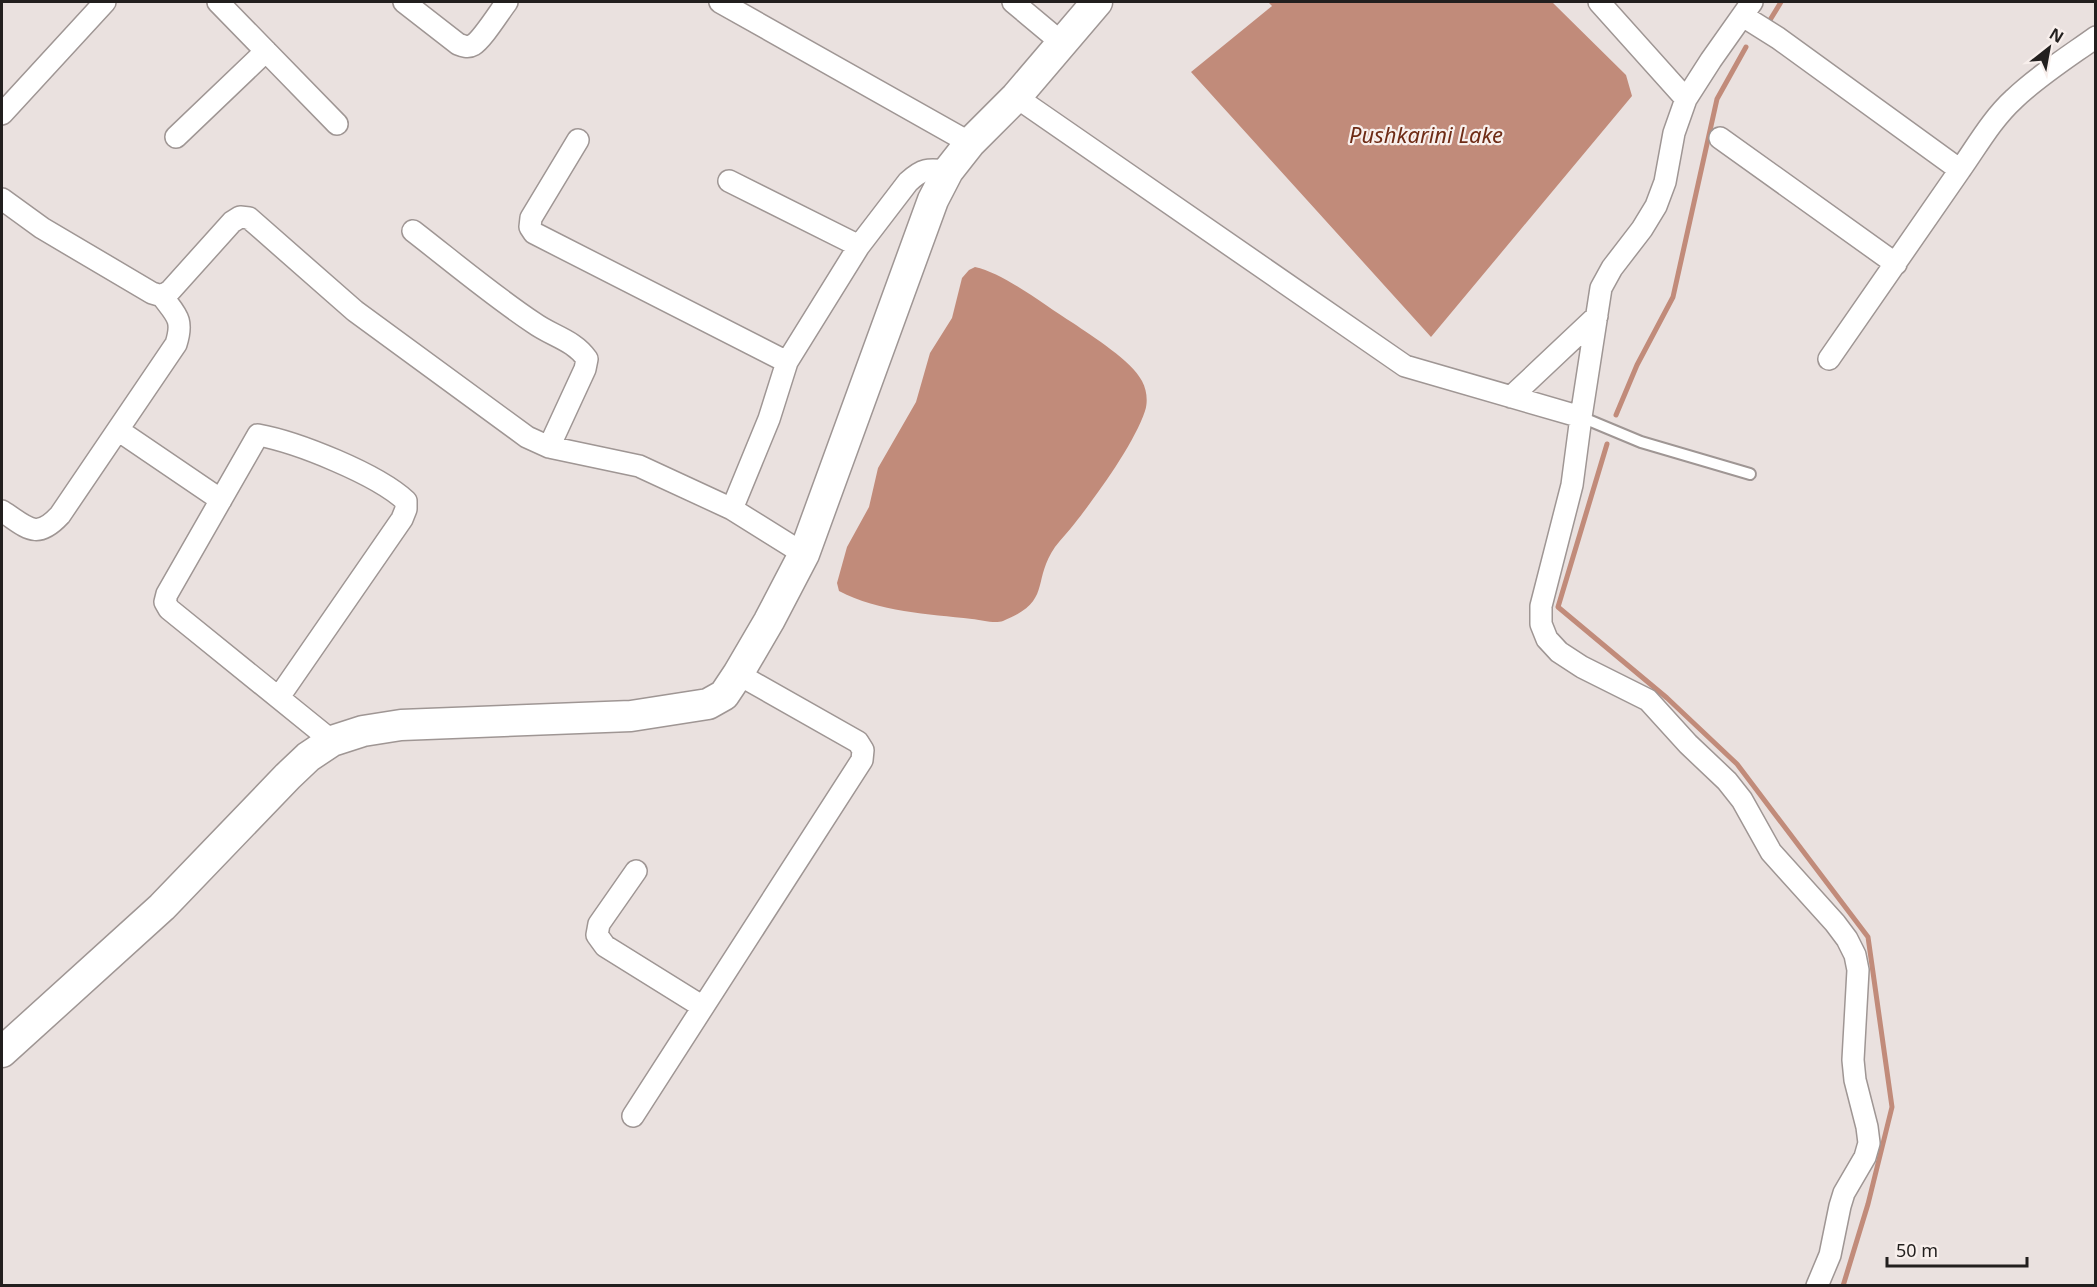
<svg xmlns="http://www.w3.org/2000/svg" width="2097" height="1287" viewBox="0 0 2097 1287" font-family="'Noto Sans',sans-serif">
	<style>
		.water { fill: #c18b7a }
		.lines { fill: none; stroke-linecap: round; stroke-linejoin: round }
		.stream { stroke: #c18b7a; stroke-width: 5 }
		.service-casing { stroke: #9f9694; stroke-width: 14 }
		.minor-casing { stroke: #9f9694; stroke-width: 24 }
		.secondary-casing { stroke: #9f9694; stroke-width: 33 }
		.service { stroke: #fff; stroke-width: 10 }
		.minor { stroke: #fff; stroke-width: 21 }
		.secondary { stroke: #fff; stroke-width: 30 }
		.labels { text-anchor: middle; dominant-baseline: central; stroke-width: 4.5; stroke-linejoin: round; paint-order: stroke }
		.water-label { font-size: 22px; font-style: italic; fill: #6e2b15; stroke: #f8efec }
	</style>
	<rect width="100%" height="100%" fill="#eae1df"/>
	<!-- water -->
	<path class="water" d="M 1268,2 L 1552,2 L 1626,75 L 1632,96 L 1431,337 L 1191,72 L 1272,6 Z
		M 975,267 C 1006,274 1045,306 1073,323 C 1092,336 1132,361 1142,381 C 1147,390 1148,402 1145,411 C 1134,444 1097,495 1075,523 C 1069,531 1061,539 1055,547 C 1031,582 1053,601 1003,621 C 995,624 981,620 972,619 C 928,614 879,612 839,591 L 837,583 L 847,547 L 869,507 L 878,468 L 916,402 L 930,353 L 952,318 L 962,278 L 969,270 Z"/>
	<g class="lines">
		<!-- stream -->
		<path class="stream" d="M 1770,20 L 1781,2
			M 1616,415 L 1637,365 L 1673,297 L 1717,99 L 1746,47
			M 1607,444 L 1558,607 L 1667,698 L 1737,764 L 1868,937 L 1892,1107 L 1868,1204 L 1843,1286"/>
		<defs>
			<path id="service" d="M 1581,417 L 1641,442 L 1750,474"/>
			<path id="minor" d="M 218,2 L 337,124
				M 404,2 L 458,44 C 463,46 468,48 473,45 C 482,40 500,11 507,2
				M 720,2 L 970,143
				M 1013,2 L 1062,43
				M 1599,2 L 1686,99
				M 1743,16 L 1778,38 L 1960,170 C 1977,146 1992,119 2014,99 C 2038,76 2068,57 2096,37
				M 1016,97 L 1405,366 L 1581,417 L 1601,288 L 1612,268 L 1642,229 L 1656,206 L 1665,182 L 1674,133 L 1686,99 L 1711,60 L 1752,2
				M 2,114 L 105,2
				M 176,137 L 266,51
				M 1720,138 L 1896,264
				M 578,140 L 531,218 L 530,227 L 534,233 L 787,362
				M 729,181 L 859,246 L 908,182 C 923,168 928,169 948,171
				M 2,199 L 42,228 L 152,293 L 162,296 L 170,291 L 232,222 L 240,217 L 249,218 L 355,311 L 527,437 L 549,447 L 639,466 L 732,509 L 804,554
				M 413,231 C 453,262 492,295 534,323 C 552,336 574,340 587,359 L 585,369 L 549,447
				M 1829,359 L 1960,170
				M 1511,397 L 1597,316
				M 1581,417 L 1572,485 L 1541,606 L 1541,624 L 1547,639 L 1559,652 L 1582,667 L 1648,700 L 1688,744 L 1727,781 L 1742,800 L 1771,852 L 1835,923 L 1847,939 L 1855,955 L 1858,970 L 1853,1060 L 1855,1080 L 1867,1127 L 1869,1143 L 1865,1157 L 1844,1193 L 1840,1206 L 1830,1255 L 1817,1286
				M 118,430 L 221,500
				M 732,509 L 769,419 L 787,362 L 859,246
				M 2,511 C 27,527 36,541 60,515 L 176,344 C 184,319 176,315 162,296
				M 279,697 L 402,519 L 406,509 L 406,501 C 377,474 297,442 258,435 L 167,594 L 165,602 L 169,609 L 332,741
				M 636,871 L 599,924 L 597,935 L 605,946 L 703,1007
				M 633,1116 L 862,760 L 863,750 L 858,742 L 738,674"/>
			<path id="secondary" d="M 2,1052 L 162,907 L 288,776 L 308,757 L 332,741 L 363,731 L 401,725 L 631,716 L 708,704 L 724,695 L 738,674 L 769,621 L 804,554 L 933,200 L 948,171 L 970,143 L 1016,97 L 1097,2"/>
		</defs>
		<!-- service casing -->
		<use href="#service" class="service-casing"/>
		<!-- minor casing -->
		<use href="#minor" class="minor-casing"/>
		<!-- secondary casing -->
		<use href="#secondary" class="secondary-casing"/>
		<!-- service -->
		<use href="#service" class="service"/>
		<!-- minor -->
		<use href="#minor" class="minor"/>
		<!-- secondary -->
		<use href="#secondary" class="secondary"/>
	</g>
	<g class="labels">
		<!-- water labels -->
		<g class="water-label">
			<text x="1426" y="134">Pushkarini Lake</text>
		</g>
	</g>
	<!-- border -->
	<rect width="2097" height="1287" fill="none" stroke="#221f1e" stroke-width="6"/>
	<!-- north arrow -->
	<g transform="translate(2049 48) rotate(31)" stroke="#f8efec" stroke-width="4.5" paint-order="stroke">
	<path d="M0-4.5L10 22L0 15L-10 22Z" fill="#221f1e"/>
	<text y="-9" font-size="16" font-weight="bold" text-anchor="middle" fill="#221f1e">N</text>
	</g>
	<!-- scale -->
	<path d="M1887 1257v9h140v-9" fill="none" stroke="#221f1e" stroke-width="3"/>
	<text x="1896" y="1257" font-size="18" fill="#221f1e" stroke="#f8efec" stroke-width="4.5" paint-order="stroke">50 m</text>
</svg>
